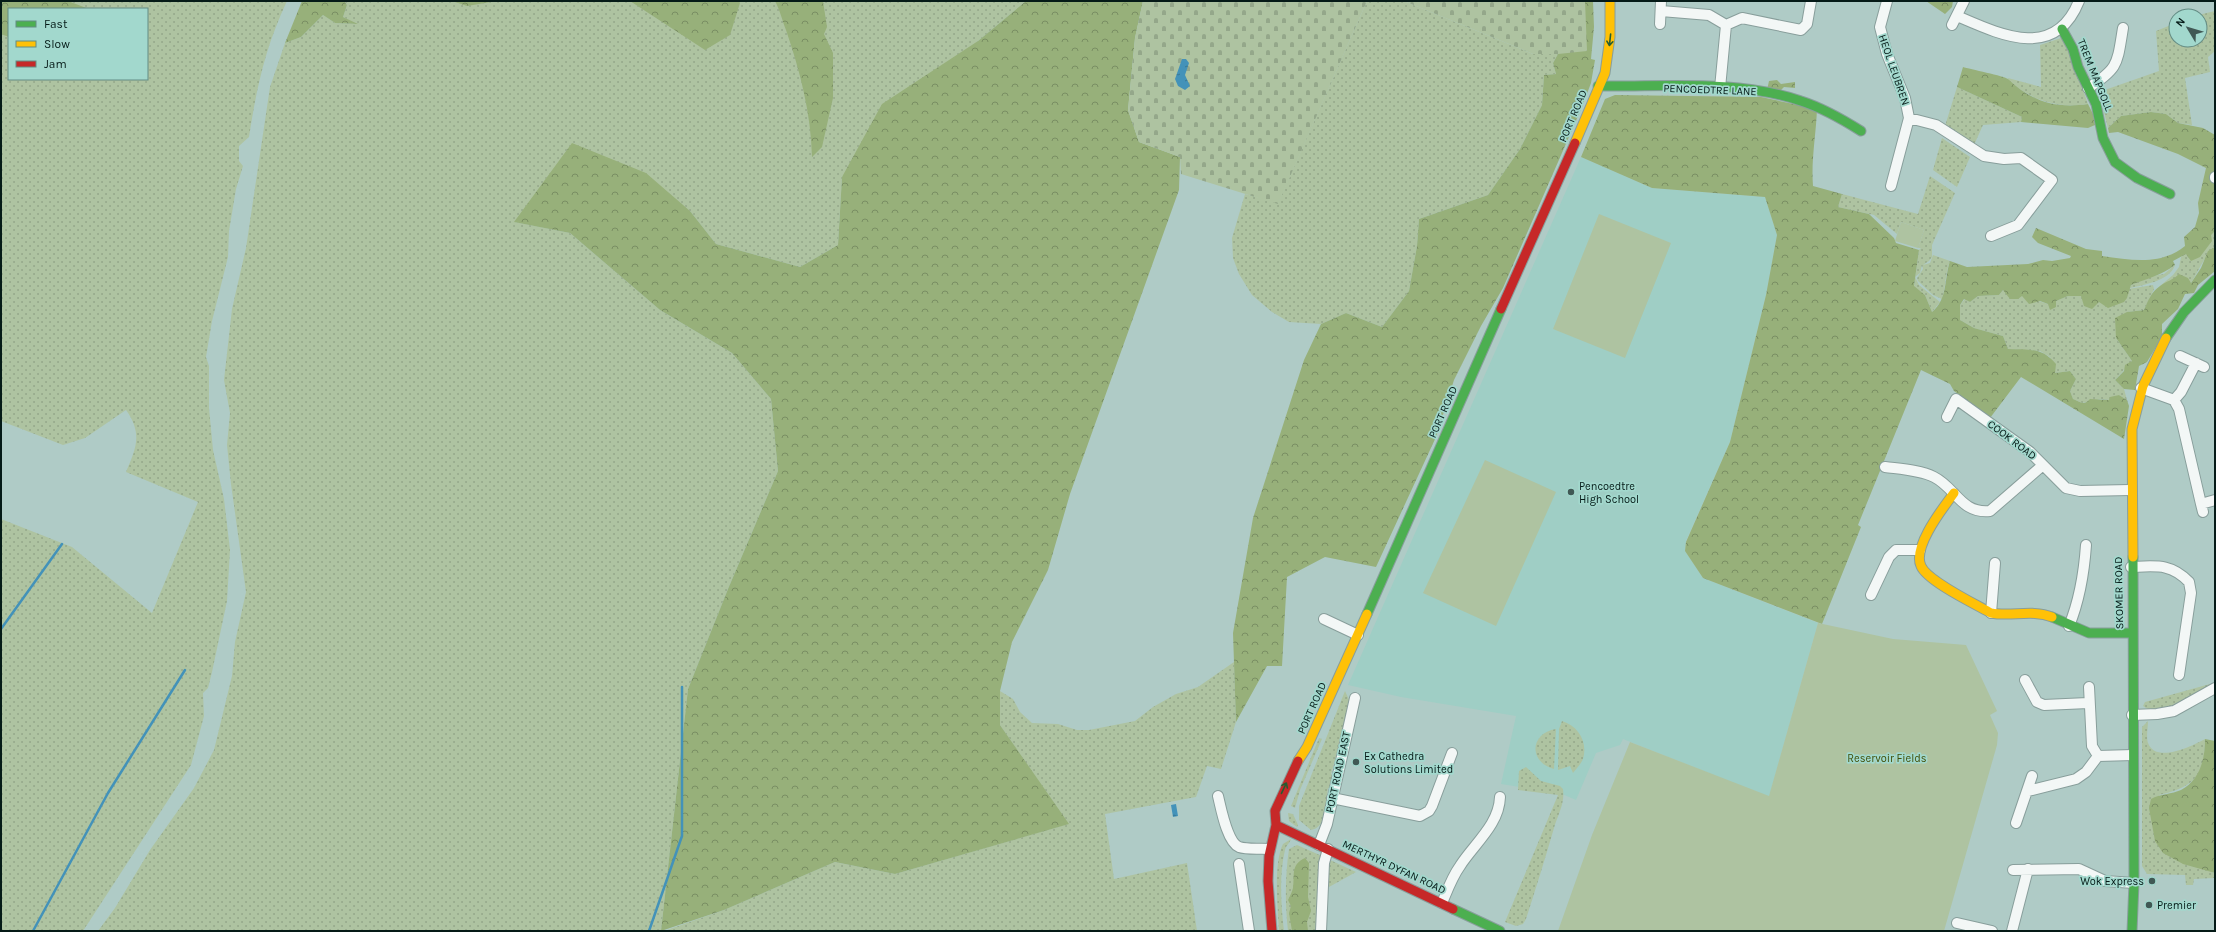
<svg xmlns="http://www.w3.org/2000/svg" width="2216" height="932" viewBox="0 0 2216 932" font-family="Karla,sans-serif">
	<style>
		.built { fill: #9fcec5 }
		.grass { fill: url(#grass-dots); fill-rule: evenodd }
		.forest { fill: url(#forest-crowns) }
		.cemetery { fill: url(#cemetery-stones) }
		.park { fill: #aec3a1 }
		.water { fill: url(#water-ripples) }
		.lines { fill: none; stroke-linecap: round; stroke-linejoin: round }
		.stream { stroke: #4392b9; stroke-width: 2.5 }
		.street-casing { stroke: #889e9b; stroke-width: 12 }
		.fast-casing { stroke: #889e9b; stroke-width: 11 }
		.slow-casing { stroke: #889e9b; stroke-width: 11 }
		.jam-casing { stroke: #889e9b; stroke-width: 11 }
		.street { stroke: #f3f7f6; stroke-width: 10 }
		.fast { stroke: #4caf50; stroke-width: 9 }
		.slow { stroke: #ffc107; stroke-width: 9 }
		.jam { stroke: #c62828; stroke-width: 9 }
		.oneway { stroke: #255d31 }
		.poi-dot { fill: #405854; stroke: #a2d8cd; stroke-width: 1.5 }
		.labels { text-anchor: middle; dominant-baseline: central; stroke-width: 3.5; stroke-linejoin: round; paint-order: stroke }
		.street-label { font-size: 11px; fill: #051a17; stroke: #a2d8cd }
		.poi-label { font-size: 11px; fill: #051a17; stroke: #a2d8cd; text-anchor: start }
		.park-label { font-size: 11px; fill: #404e06; stroke: #a2d8cd }
	</style>
	<defs>
		<pattern id="grass-dots" width="8" height="8" patternUnits="userSpaceOnUse"><rect width="8" height="8" fill="#aec3a1"/><path d="M2 2h.1M6 6h.1" fill="none" stroke="#94a78a" stroke-width="1.8" stroke-linecap="round"/></pattern>
		<pattern id="forest-crowns" width="20" height="18" patternUnits="userSpaceOnUse"><rect width="20" height="18" fill="#97b07a"/><path d="M2 6a3 3 0 1 1 6 0M12 15a3 3 0 1 1 6 0" fill="none" stroke="#798e63"/></pattern>
		<pattern id="cemetery-stones" width="16" height="16" patternUnits="userSpaceOnUse"><rect width="16" height="16" fill="#aec3a1"/><path d="M2 7V4a2 2 0 0 1 4 0v3zM10 15v-3a2 2 0 0 1 4 0v3z" fill="#94a78a"/></pattern>
		<pattern id="water-ripples" width="26" height="14" patternUnits="userSpaceOnUse"><rect width="26" height="14" fill="#4392b9"/><path d="M2 4q2-2 4 0t4 0M15 11q2-2 4 0t4 0" fill="none" stroke="#367695"/></pattern>
	</defs>
	<rect width="100%" height="100%" fill="#afcbc6"/>
	<!-- built -->
	<path class="built" d="M 1581,157 L 1652,188 L 1765,197 L 1777,235 L 1766,295 L 1730,442 L 1686,541 L 1685,551 L 1703,578 L 1818,623 L 1769,797 L 1623,739 L 1620,745 L 1596,753 L 1576,800 L 1562,794 L 1501,784 L 1516,716 L 1401,697 L 1348,685 Z"/>
	<!-- grass -->
	<path class="grass" d="M 1,1 L 287,1 C 265,48 257,86 249,137 L 239,146 L 239,161 L 243,166 L 236,189 L 229,231 L 228,257 L 212,321 L 206,357 L 209,366 L 209,408 L 213,450 L 224,499 L 230,550 L 227,601 L 212,672 L 208,688 L 203,693 L 204,716 L 191,765 L 83,931 L 1,931 L 1,519 L 72,547 L 152,613 L 198,502 L 126,472 C 136,448 143,434 126,410 L 85,438 L 63,445 L 1,421 ZM 9,9 L 147,9 L 147,79 L 9,79 Z
		M 344,1 L 1026,1 L 978,41 L 842,177 L 838,245 L 800,267 L 716,244 L 690,211 L 515,222 L 570,233 L 660,310 L 732,353 L 771,399 L 778,471 L 728,589 L 688,689 L 661,931 L 98,931 L 115,908 L 150,850 L 194,788 L 214,750 L 232,676 L 235,642 L 246,592 L 231,484 L 227,445 L 230,413 L 224,380 L 232,309 L 246,248 L 270,87 L 285,43 L 301,37 L 323,15 L 335,23 L 356,24 L 343,17 L 347,5 Z
		M 1367,1 L 1404,1 L 1533,54 L 1558,54 L 1553,63 L 1556,74 L 1544,75 L 1542,105 L 1520,149 L 1488,195 L 1419,219 L 1417,246 L 1409,291 L 1382,327 L 1346,313 L 1321,324 L 1289,322 L 1272,312 L 1252,295 L 1239,274 L 1233,258 L 1232,238 L 1245,194 L 1278,203 Z
		M 2215,11 L 2215,51 L 2208,57 L 2210,72 L 2185,78 L 2192,125 L 2178,123 L 2166,114 L 2151,112 L 2121,116 L 2108,128 L 2099,92 L 2159,71 L 2156,31 L 2176,23 L 2176,40 L 2200,40 L 2200,16 L 2194,16 Z
		M 2061,38 L 2065,40 L 2088,104 C 2061,108 2036,102 2014,85 C 2011,82 2009,83 2008,78 L 2041,87 L 2040,45 Z
		M 1957,87 L 2022,117 L 2021,122 L 1983,125 L 1974,145 L 1945,126 Z
		M 1942,138 L 1970,157 L 1957,187 L 1933,170 Z
		M 1930,176 L 1955,193 L 1932,245 L 1932,257 L 1929,261 L 1923,265 L 1930,263 L 1933,255 L 1950,261 C 1945,274 1946,286 1942,299 L 1933,295 L 1918,281 L 1917,278 L 1923,269 L 1922,265 L 1920,273 L 1915,277 L 1919,285 L 1940,302 L 1932,312 L 1925,295 L 1914,287 L 1919,250 L 1921,248 L 1918,248 L 1924,230 L 1901,222 L 1897,234 L 1874,215 L 1838,207 L 1842,194 L 1918,214 Z
		M 2214,232 L 2215,247 C 2206,253 2198,272 2191,283 L 2173,280 L 2160,286 L 2173,275 L 2179,267 L 2181,257 Z
		M 2175,265 C 2170,281 2143,285 2130,288 L 2131,285 L 2148,277 L 2164,274 Z
		M 2153,285 L 2154,289 L 2144,310 L 2127,312 L 2116,338 L 2132,361 L 2115,380 L 2124,389 L 2127,400 L 2119,395 L 2109,400 L 2100,399 L 2082,403 L 2073,399 L 2070,391 L 2076,379 L 2070,371 L 2055,373 L 2050,357 L 2040,351 L 2008,349 L 2003,336 L 1974,328 L 1960,320 L 1960,305 L 1965,299 L 1970,302 L 1978,296 L 1999,295 L 2003,290 L 2048,304 L 2068,296 L 2081,296 L 2099,302 L 2127,298 L 2128,289 Z
		M 1234,662 L 1236,722 L 1221,769 L 1207,766 L 1196,797 L 1105,814 L 1114,879 L 1187,863 L 1197,931 L 664,931 L 724,910 L 835,862 L 895,874 L 1068,824 L 1000,725 L 1000,691 L 1013,699 L 1020,712 L 1032,723 L 1058,724 L 1077,730 L 1089,730 L 1135,721 L 1153,707 L 1176,694 L 1198,687 Z
		M 2210,684 L 2211,687 C 2193,697 2162,721 2143,706 L 2145,702 Z
		M 1345,691 L 1351,704 L 1331,774 L 1333,776 L 1330,788 L 1328,788 C 1326,801 1327,828 1311,830 L 1299,820 L 1299,806 Z
		M 1562,721 C 1579,726 1588,743 1583,759 C 1581,764 1576,769 1573,773 L 1570,766 L 1558,770 L 1559,729 Z
		M 2148,721 C 2148,727 2146,737 2148,743 C 2156,764 2192,746 2205,739 C 2205,776 2194,787 2159,795 L 2213,873 L 2215,873 L 2214,878 L 2194,879 L 2193,885 L 2186,885 L 2185,875 L 2147,874 L 2142,866 L 2142,727 Z
		M 1556,729 L 1554,769 C 1528,762 1530,733 1556,729 Z
		M 1319,738 L 1322,739 L 1300,790 L 1295,808 L 1291,806 Z
		M 1526,767 L 1541,781 L 1560,786 L 1563,789 C 1565,804 1558,814 1554,828 C 1545,859 1536,888 1526,919 L 1523,924 L 1516,926 L 1505,922 L 1558,795 L 1518,790 L 1519,771 Z
		M 1288,813 L 1293,814 L 1298,825 L 1297,827 L 1289,821 Z
		M 1291,839 C 1290,843 1286,845 1285,850 C 1279,875 1281,905 1284,931 L 1279,931 C 1278,909 1273,864 1283,844 Z
		M 1297,845 L 1322,856 L 1318,931 L 1288,931 C 1285,904 1285,876 1289,849 Z
		M 1328,859 L 1356,872 L 1329,887 L 1326,887 Z"/>
	<!-- forest -->
	<path class="forest" d="M 1,1 L 68,1 L 89,9 L 9,9 L 9,37 L 1,34 Z
		M 302,1 L 344,1 L 347,5 L 343,17 L 358,24 L 335,23 L 323,15 L 301,37 L 285,43 Z
		M 452,1 L 497,1 L 467,6 Z
		M 630,1 L 739,1 L 740,3 L 730,35 L 705,50 Z
		M 775,1 L 823,1 L 827,27 L 824,34 L 833,53 L 833,98 L 822,147 L 812,157 C 811,113 800,71 786,30 C 782,20 780,10 775,1 Z
		M 1026,1 L 1143,1 L 1135,38 L 1128,110 L 1139,142 L 1180,157 L 1179,190 L 1070,494 L 1048,570 L 1012,642 L 1000,691 L 1000,725 L 1069,824 L 895,874 L 835,862 L 724,910 L 661,931 L 688,689 L 728,589 L 778,471 L 771,399 L 732,353 L 660,310 L 570,233 L 514,222 L 572,143 L 646,173 L 690,211 L 716,244 L 800,267 L 838,245 L 842,177 L 882,104 L 978,41 Z
		M 1564,1 L 1593,1 L 1594,27 L 1591,59 L 1595,60 L 1591,83 L 1582,107 L 1503,288 L 1481,326 L 1454,380 L 1436,437 L 1376,567 L 1325,557 L 1287,577 L 1282,666 L 1267,666 L 1236,722 L 1233,633 L 1253,518 L 1304,360 L 1321,324 L 1346,313 L 1382,327 L 1409,291 L 1417,246 L 1419,219 L 1488,195 L 1520,149 L 1542,105 L 1544,75 L 1556,74 L 1553,63 L 1558,54 Z
		M 1926,1 L 1953,1 L 1952,7 L 1945,14 Z
		M 1963,67 C 1969,69 2005,76 2008,79 C 2031,101 2055,109 2088,104 L 2093,114 L 2095,125 L 2088,128 L 2021,122 L 2022,117 L 1957,87 Z
		M 1777,80 L 1781,84 L 1795,82 L 1795,88 L 1784,87 L 1780,91 L 1767,90 L 1769,81 Z
		M 1615,95 L 1761,97 L 1817,109 C 1816,135 1811,160 1813,186 L 1842,194 L 1838,207 L 1869,214 L 1894,238 L 1896,243 L 1919,250 L 1914,286 L 1925,295 L 1932,312 C 1948,299 1944,279 1950,261 L 1967,267 L 2028,264 L 2043,260 L 2052,261 L 2070,258 L 2071,256 L 2038,243 L 2032,237 L 2036,228 L 2086,249 L 2102,251 L 2102,256 C 2132,260 2160,266 2185,246 L 2184,237 L 2195,227 L 2199,213 L 2198,203 L 2206,168 L 2178,154 L 2118,132 L 2109,133 L 2108,128 L 2121,116 L 2151,112 L 2166,114 L 2178,123 L 2203,128 L 2215,135 L 2215,235 L 2214,232 L 2211,235 L 2212,241 L 2200,257 L 2191,261 L 2186,254 L 2173,261 L 2175,265 C 2162,275 2146,279 2131,285 L 2127,298 L 2124,302 L 2108,308 L 2099,302 L 2092,309 L 2084,306 L 2081,296 L 2068,296 L 2056,301 L 2056,307 L 2050,310 L 2048,304 L 2040,301 L 2029,304 L 2022,296 L 2018,299 L 2010,299 L 2003,290 L 1999,295 L 1978,296 L 1970,302 L 1964,299 L 1960,305 L 1960,320 L 1974,328 L 2003,336 L 2008,349 C 2029,350 2042,347 2056,364 L 2055,373 L 2070,371 L 2076,379 L 2070,391 L 2073,399 C 2080,402 2084,406 2090,399 L 2109,400 L 2110,397 L 2119,395 L 2127,400 L 2129,406 L 2124,439 L 2021,377 L 1990,418 L 1954,391 L 1950,384 L 1921,370 L 1858,525 L 1861,527 L 1822,624 L 1703,578 L 1685,551 L 1686,542 L 1730,442 L 1766,295 L 1777,235 L 1765,197 L 1652,188 L 1581,157 L 1605,99 Z
		M 2215,247 L 2215,271 L 2198,285 L 2194,293 L 2185,294 L 2178,309 L 2162,324 L 2162,337 L 2147,362 L 2139,366 L 2135,390 L 2124,389 L 2115,380 L 2124,371 L 2125,365 L 2132,361 L 2116,338 L 2115,318 L 2127,312 L 2144,310 C 2148,301 2151,292 2160,286 C 2167,281 2173,280 2179,274 L 2188,278 L 2191,283 L 2201,268 L 2208,251 Z
		M 2205,739 L 2215,741 L 2215,873 L 2183,864 L 2163,853 L 2155,841 L 2149,808 L 2151,799 C 2160,794 2172,794 2181,790 C 2200,780 2205,759 2205,739 Z
		M 1305,858 L 1309,863 L 1308,897 L 1311,911 L 1307,922 L 1308,931 L 1292,931 L 1289,913 L 1291,906 L 1288,900 C 1290,896 1292,892 1293,888 C 1295,875 1290,865 1305,858 Z"/>
	<!-- cemetery -->
	<path class="cemetery" d="M 1143,1 L 1367,1 L 1278,204 L 1181,174 L 1180,157 L 1139,142 L 1128,110 L 1135,38 Z
		M 1404,1 L 1585,1 L 1587,51 L 1558,54 L 1533,54 Z"/>
	<!-- park -->
	<path class="park" d="M 1599,214 L 1671,243 L 1625,358 L 1553,329 Z
		M 1901,222 L 1924,230 L 1918,248 L 1895,241 Z
		M 1485,460 L 1556,492 L 1496,626 L 1423,593 Z
		M 1818,623 L 1893,639 L 1966,645 L 1997,711 L 1990,715 L 1998,733 L 1997,745 L 1944,931 L 1558,931 L 1592,835 L 1630,742 L 1769,796 Z"/>
	<!-- water -->
	<path class="water" d="M 1182,59 L 1186,59 L 1189,63 L 1185,75 L 1190,86 L 1185,90 L 1178,86 L 1175,79 Z
		M 1176,804 L 1178,816 L 1173,817 L 1171,805 Z"/>
	<g class="lines">
		<!-- stream -->
		<path class="stream" d="M 1,629 L 62,544
			M 33,931 L 108,793 L 185,670
			M 649,931 L 682,836 L 682,687"/>
		<defs>
			<path id="street" d="M 1887,1 L 1880,27 L 1887,54 L 1905,98 L 1909,118 L 1891,186
				M 1661,11 L 1709,15 L 1726,25 L 1720,88
				M 1957,16 C 2001,35 2055,61 2079,1
				M 1660,24 L 1661,1
				M 1726,25 L 1742,18 L 1801,30 L 1807,24 L 1811,1
				M 1952,25 L 1964,1
				M 2088,88 C 2119,68 2117,64 2123,28
				M 1909,118 L 1936,125 L 1984,156 L 2004,159 L 2021,158 L 2052,180 L 2018,225 L 1991,236
				M 2215,178 L 2215,177
				M 2180,356 L 2204,367
				M 2141,388 L 2174,400 L 2179,409 L 2201,504
				M 2174,400 L 2181,392 L 2196,363
				M 1947,417 L 1956,399 L 2030,452 L 2066,488 L 2080,491 L 2130,490
				M 1885,467 C 1900,469 1920,470 1934,477 C 1956,488 1961,514 1990,511 L 2043,465
				M 2203,512 L 2201,504 L 2215,500
				M 2131,567 C 2156,566 2171,563 2189,582 L 2191,593 L 2179,675
				M 1871,595 L 1889,557 L 1896,550 L 1920,550
				M 1991,613 L 1995,563
				M 1324,619 L 1358,635
				M 2069,626 C 2080,599 2084,574 2086,545
				M 2025,680 L 2037,702 L 2044,705 L 2088,703
				M 2089,687 L 2092,746 L 2098,756
				M 2132,715 L 2157,714 L 2174,711 L 2215,688
				M 2028,791 L 2076,779 L 2086,772 L 2098,756 L 2133,755
				M 1218,796 C 1221,808 1227,842 1239,847 C 1248,850 1261,848 1270,849
				M 1332,798 L 1420,816 L 1429,811 L 1432,806 L 1452,753
				M 2016,823 L 2032,776
				M 1319,845 L 1327,824 L 1355,698
				M 1239,864 L 1249,931
				M 2013,870 L 2079,869 L 2105,881 L 2134,883
				M 1442,903 C 1447,891 1452,877 1460,866 C 1474,844 1499,825 1500,797
				M 1957,923 L 1992,931
				M 1321,931 L 1324,863 L 1328,849
				M 2012,931 L 2028,869"/>
			<path id="fast" d="M 2062,29 L 2073,49 L 2078,67 L 2096,104 L 2103,138 L 2115,162 L 2137,178 L 2170,194
				M 1598,86 C 1664,87 1737,79 1801,101 C 1823,108 1842,119 1861,131
				M 2166,338 L 2184,312 L 2215,280
				M 1367,614 L 1501,309
				M 2052,617 L 2089,633 L 2132,633
				M 1453,909 L 1500,931
				M 2132,931 L 2134,883 L 2133,557"/>
			<path id="slow" d="M 1575,143 L 1605,73 L 1610,37 L 1610,1
				M 1954,493 C 1943,508 1912,547 1921,566 C 1927,581 1975,604 1991,613 C 2011,617 2032,609 2052,617
				M 2133,557 L 2132,429 L 2143,386 L 2166,338
				M 1298,761 L 1307,747 L 1367,614"/>
			<path id="jam" d="M 1501,309 L 1575,143
				M 1276,825 L 1453,909
				M 1272,931 L 1268,881 L 1269,856 L 1276,825 L 1275,811 L 1298,761"/>
		</defs>
		<!-- street casing -->
		<use href="#street" class="street-casing"/>
		<!-- fast casing -->
		<use href="#fast" class="fast-casing"/>
		<!-- slow casing -->
		<use href="#slow" class="slow-casing"/>
		<!-- jam casing -->
		<use href="#jam" class="jam-casing"/>
		<!-- street -->
		<use href="#street" class="street"/>
		<!-- fast -->
		<use href="#fast" class="fast"/>
		<!-- slow -->
		<use href="#slow" class="slow"/>
		<!-- jam -->
		<use href="#jam" class="jam"/>
	</g>
	<!-- one-way arrows -->
	<defs><path id="oneway-shaft" d="M-6 0H5M1.5-3L5.5 0L1.5 3" fill="none" stroke-width="1.6" stroke-linecap="round" stroke-linejoin="round"/></defs>
	<g class="oneway">
		<use href="#oneway-shaft" transform="translate(1610 40) rotate(96)"/>
		<use href="#oneway-shaft" transform="translate(1284 788) rotate(-65)"/>
	</g>
	<!-- markers -->
	<g class="poi-dot">
		<circle cx="1571" cy="492" r="4"/>
		<circle cx="1356" cy="762" r="4"/>
		<circle cx="2152" cy="881" r="4"/>
		<circle cx="2149" cy="905" r="4"/>
	</g>
	<g class="labels">
		<!-- street labels -->
		<g class="street-label">
			<text transform="translate(1894 70) rotate(71)">HEOL LEUBREN</text>
			<text transform="translate(2095 75) rotate(68)">TREM MAPGOLL</text>
			<text transform="translate(1710 90) rotate(2)">PENCOEDTRE LANE</text>
			<text transform="translate(1573 116) rotate(-67)">PORT ROAD</text>
			<text transform="translate(1443 412) rotate(-66)">PORT ROAD</text>
			<text transform="translate(2012 440) rotate(37)">COOK ROAD</text>
			<text transform="translate(2119 593) rotate(-91)">SKOMER ROAD</text>
			<text transform="translate(1312 708) rotate(-66)">PORT ROAD</text>
			<text transform="translate(1338 772) rotate(-78)">PORT ROAD EAST</text>
			<text transform="translate(1394 867) rotate(25)">MERTHYR DYFAN ROAD</text>
		</g>
		<!-- poi labels -->
		<g class="poi-label">
			<text x="1579" y="486">Pencoedtre<tspan x="1579" dy="13">High School</tspan></text>
			<text x="1364" y="756">Ex Cathedra<tspan x="1364" dy="13">Solutions Limited</tspan></text>
			<text x="2144" y="881" text-anchor="end">Wok Express</text>
			<text x="2157" y="905">Premier</text>
		</g>
		<!-- park labels -->
		<g class="park-label">
			<text x="1887" y="758">Reservoir Fields</text>
		</g>
	</g>
	<!-- border -->
	<rect width="2216" height="932" fill="none" stroke="#051a17" stroke-width="4"/>
	<!-- legend -->
	<rect x="8" y="8" width="140" height="72" fill="#a2d8cd" stroke="#638c84"/>
	<rect x="16" y="21" width="20" height="6" fill="#4caf50" stroke="#638c84"/>
	<text x="44" y="28" font-size="12" fill="#051a17">Fast</text>
	<rect x="16" y="41" width="20" height="6" fill="#ffc107" stroke="#638c84"/>
	<text x="44" y="48" font-size="12" fill="#051a17">Slow</text>
	<rect x="16" y="61" width="20" height="6" fill="#c62828" stroke="#638c84"/>
	<text x="44" y="68" font-size="12" fill="#051a17">Jam</text>
	<!-- north arrow -->
	<g transform="translate(2188 28) rotate(308)"><circle r="19" fill="#a2d8cd" stroke="#638c84"/>
	<path d="M0-3L7 15L0 10L-7 15Z" fill="#405854"/>
	<text y="-6" font-size="11" font-weight="bold" text-anchor="middle" fill="#051a17">N</text>
	</g>
</svg>
